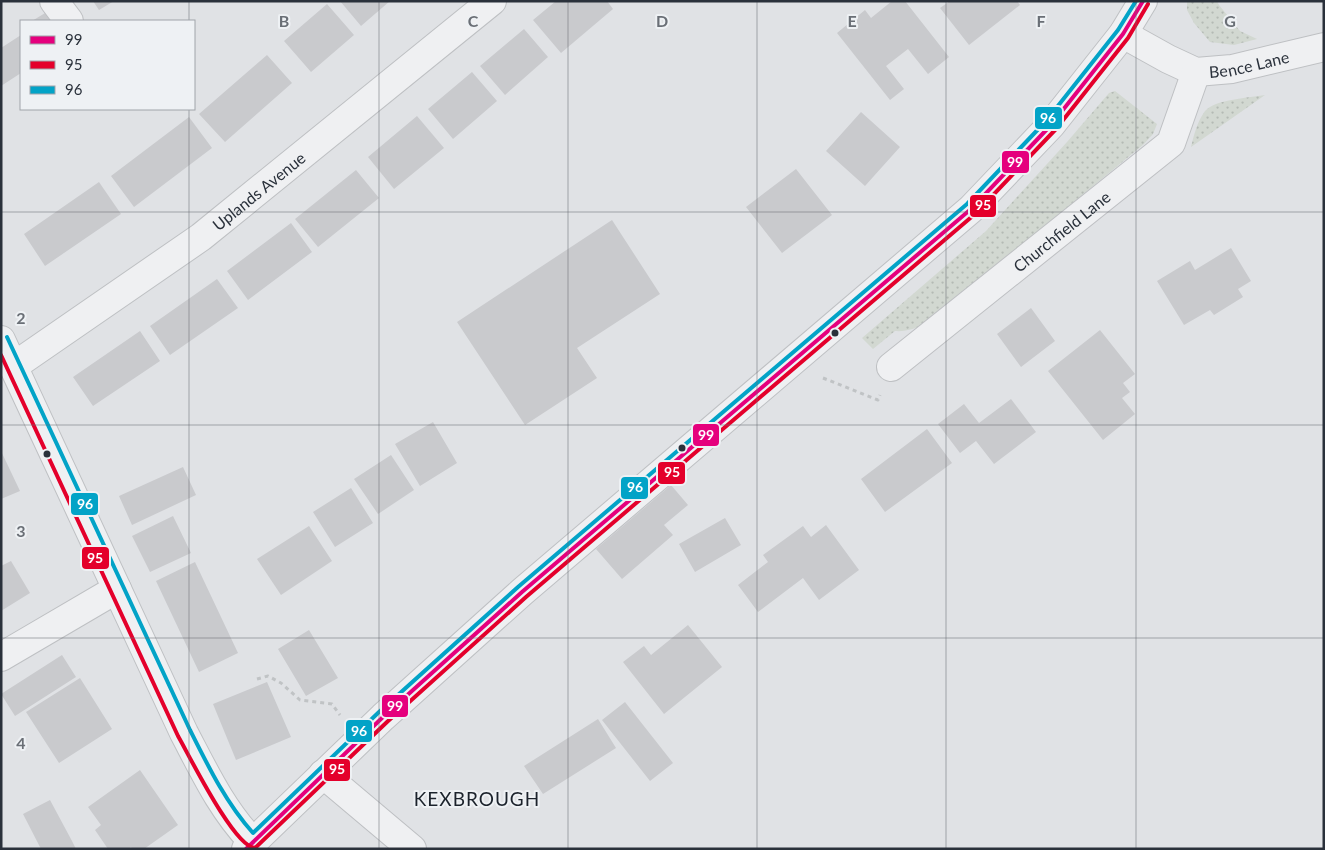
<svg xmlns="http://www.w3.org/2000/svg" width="1325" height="850" viewBox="0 0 1325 850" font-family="Lato,sans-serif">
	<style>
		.grass { fill: url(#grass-dots) }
		.building { fill: #c9cacd }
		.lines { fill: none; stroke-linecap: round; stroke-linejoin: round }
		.minor-casing { stroke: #bec0c3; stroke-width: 30 }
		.path { stroke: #c0c3c5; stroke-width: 3; stroke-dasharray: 4 4; stroke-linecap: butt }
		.minor { stroke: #eff0f2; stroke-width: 28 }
		.bus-1-casing { stroke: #eef1f4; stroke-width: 8 }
		.bus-2-casing { stroke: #eef1f4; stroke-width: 8 }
		.bus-3-casing { stroke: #eef1f4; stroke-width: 8 }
		.bus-1 { stroke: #e5007d; stroke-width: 4 }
		.bus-2 { stroke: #e4002b; stroke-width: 4 }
		.bus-3 { stroke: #02a3c7; stroke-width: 4 }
		.grid { fill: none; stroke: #6a6f76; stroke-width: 1; stroke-opacity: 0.55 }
		.bus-dot { fill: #2a313b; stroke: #eef1f4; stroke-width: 2 }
		.labels { text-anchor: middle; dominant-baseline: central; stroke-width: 4; stroke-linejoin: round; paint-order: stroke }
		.street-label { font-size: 16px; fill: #2a313b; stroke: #eef1f4 }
		.quarter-label { font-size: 19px; letter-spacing: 1px; fill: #1c232c; stroke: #eef1f4 }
		.grid-label { font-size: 16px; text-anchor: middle; font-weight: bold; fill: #6a6f76; stroke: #eef1f4; stroke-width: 4; stroke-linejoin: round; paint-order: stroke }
		.line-badge { stroke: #eef1f4; stroke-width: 2 }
		.badge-label { font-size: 14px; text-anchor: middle; font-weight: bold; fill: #fff }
	</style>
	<defs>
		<pattern id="grass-dots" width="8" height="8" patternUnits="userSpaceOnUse" patternTransform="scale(1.25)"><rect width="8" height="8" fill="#d2d8d1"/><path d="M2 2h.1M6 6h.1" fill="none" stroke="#b4bab4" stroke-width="1.8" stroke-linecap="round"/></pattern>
	</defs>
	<rect width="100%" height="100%" fill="#e0e2e5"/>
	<!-- grass -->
	<path class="grass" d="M 1187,1 L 1217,1 L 1219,5 L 1240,31 L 1257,39 L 1234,45 L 1210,42 L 1194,23 L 1187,10 Z
		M 1115,91 L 1157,124 L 1153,134 L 1144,144 L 926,324 C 916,328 906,332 895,331 L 873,349 L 862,338 L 986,231 L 1067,142 L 1109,93 Z
		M 1265,95 L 1191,147 C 1194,135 1197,122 1205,111 C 1216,99 1249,98 1265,95 Z"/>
	<!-- building -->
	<path class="building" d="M 93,1 L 114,1 L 99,10 Z
		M 340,1 L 390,1 L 361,26 Z
		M 556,1 L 607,1 L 613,9 L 561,53 L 533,20 Z
		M 892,1 L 905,1 L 949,57 L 928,74 L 908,49 L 886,66 L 904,89 L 890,100 L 837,33 L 865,10 L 871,18 Z
		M 950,1 L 1017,1 L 1020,5 L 969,45 L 940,8 Z
		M 327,4 L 354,35 L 311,72 L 284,41 Z
		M 50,10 L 57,21 L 32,21 Z
		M 524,29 L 548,57 L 505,95 L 480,66 Z
		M 21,35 L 21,73 L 1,86 L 1,48 Z
		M 267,55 L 292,83 L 225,142 L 199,114 Z
		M 472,72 L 497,101 L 453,139 L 428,109 Z
		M 861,112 L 900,147 L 865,186 L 826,151 Z
		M 417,116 L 444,148 L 394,189 L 368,157 Z
		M 189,117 L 212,148 L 134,207 L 111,176 Z
		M 796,169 L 832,215 L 782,253 L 746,207 Z
		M 356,170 L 379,198 L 318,247 L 295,219 Z
		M 99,182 L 121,214 L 45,266 L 24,234 Z
		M 612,220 L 660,294 L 577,348 L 597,378 L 525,425 L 457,322 Z
		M 291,223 L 312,252 L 248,300 L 227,271 Z
		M 1231,248 L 1251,281 L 1238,289 L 1243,297 L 1214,315 L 1210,310 L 1184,325 L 1157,281 L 1190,261 L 1195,270 Z
		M 217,279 L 238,308 L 170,355 L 150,326 Z
		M 1031,308 L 1055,341 L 1021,367 L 997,334 Z
		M 1100,330 L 1135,374 L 1123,383 L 1130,392 L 1122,398 L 1135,414 L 1103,440 L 1048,371 Z
		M 140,331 L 160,361 L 93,406 L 73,377 Z
		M 1011,399 L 1036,432 L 994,464 L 976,441 L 960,453 L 938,424 L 964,404 L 979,423 Z
		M 433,422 L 457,463 L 420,486 L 395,444 Z
		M 927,429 L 952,463 L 885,512 L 861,479 Z
		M 1,451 L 20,491 L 1,499 Z
		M 391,455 L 414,490 L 378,514 L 354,479 Z
		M 183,467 L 196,495 L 132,525 L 119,496 Z
		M 671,485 L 688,505 L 664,525 L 673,535 L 622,579 L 596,549 Z
		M 351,488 L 373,523 L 335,547 L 313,512 Z
		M 173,516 L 191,553 L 150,572 L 132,536 Z
		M 725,518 L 741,545 L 695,572 L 679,544 Z
		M 826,525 L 859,570 L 819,600 L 803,578 L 758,612 L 738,585 L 768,562 L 763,555 L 803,526 L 811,537 Z
		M 309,526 L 332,561 L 281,595 L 257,559 Z
		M 11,561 L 30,593 L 1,611 L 1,566 Z
		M 195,562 L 238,653 L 199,672 L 156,581 Z
		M 688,625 L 722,667 L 664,714 L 623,662 L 644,646 L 651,655 Z
		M 309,630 L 338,678 L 306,696 L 278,649 Z
		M 62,655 L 76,677 L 15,716 L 1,694 Z
		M 80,678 L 112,729 L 59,763 L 26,712 Z
		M 267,682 L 291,737 L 236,760 L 213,704 Z
		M 625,702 L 673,763 L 650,781 L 602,720 Z
		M 598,719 L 616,748 L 543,794 L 524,766 Z
		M 140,770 L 178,825 L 144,849 L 132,849 L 131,847 L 129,849 L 108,849 L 95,830 L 101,825 L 88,807 Z
		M 50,800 L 72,841 L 76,849 L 41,849 L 23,814 Z"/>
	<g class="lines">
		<defs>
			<g id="minor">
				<path d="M 54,1 L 69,21"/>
				<path id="s1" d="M 1123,34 L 1168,59 L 1196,72 L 1232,69 L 1324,47"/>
				<path d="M 1,340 L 184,733 C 204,771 222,810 253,842"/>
				<path id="s2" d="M 14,366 L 201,237 L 492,1"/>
				<path id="s3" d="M 891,367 L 1171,143 L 1196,72"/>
				<path d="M 1,657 L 117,589"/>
				<path d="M 323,774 L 412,849"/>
				<path d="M 246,849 L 383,717 L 522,592 L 971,209 L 1051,125 L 1123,34 L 1143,1"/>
			</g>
		</defs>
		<!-- minor casing -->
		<use href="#minor" class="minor-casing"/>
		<!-- path -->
		<path class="path" d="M 823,378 L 878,400 L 880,395
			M 257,679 L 268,676 L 281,683 L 300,700 L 332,704 L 340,715"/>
		<!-- minor -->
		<use href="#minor" class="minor"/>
		<defs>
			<path id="bus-1" d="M 246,849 L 383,717 L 522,592 L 971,209 L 1051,125 L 1123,34 L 1143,1"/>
			<path id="bus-2" d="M 1,355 L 178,736 C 189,755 234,847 255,848 L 387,722 L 526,597 L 975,214 L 1056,129 L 1128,38 L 1148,4"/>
			<path id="bus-3" d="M 7,337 L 190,730 C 208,766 226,803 253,833 L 379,712 L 518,587 L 967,204 L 1046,121 L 1118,30 L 1136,1"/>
		</defs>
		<!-- bus-1 casing -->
		<use href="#bus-1" class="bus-1-casing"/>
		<!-- bus-2 casing -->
		<use href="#bus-2" class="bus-2-casing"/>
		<!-- bus-3 casing -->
		<use href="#bus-3" class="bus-3-casing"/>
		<!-- bus-1 -->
		<use href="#bus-1" class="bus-1"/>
		<!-- bus-2 -->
		<use href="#bus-2" class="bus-2"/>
		<!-- bus-3 -->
		<use href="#bus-3" class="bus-3"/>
	</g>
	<!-- grid -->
	<path class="grid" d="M 189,1 L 189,21M 379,1 L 379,849M 568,1 L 568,849M 757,1 L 757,849M 946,1 L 946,849M 1136,1 L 1136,849M 189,109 L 189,849M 1,212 L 1324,212M 1,425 L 1324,425M 1,638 L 1324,638"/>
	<!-- markers -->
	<g class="bus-dot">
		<circle cx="835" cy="333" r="4.5"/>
		<circle cx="682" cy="448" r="4.5"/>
		<circle cx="47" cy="454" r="4.5"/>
	</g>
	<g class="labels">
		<!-- street labels -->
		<g class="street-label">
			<text stroke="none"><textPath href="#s1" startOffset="136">Bence Lane</textPath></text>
			<text stroke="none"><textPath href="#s2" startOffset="301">Uplands Avenue</textPath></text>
			<text stroke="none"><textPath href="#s3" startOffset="218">Churchfield Lane</textPath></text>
		</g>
		<!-- quarter labels -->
		<g class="quarter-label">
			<text x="477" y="798">KEXBROUGH</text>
		</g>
	</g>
	<g class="grid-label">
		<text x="284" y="27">B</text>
		<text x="473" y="27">C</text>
		<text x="662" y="27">D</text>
		<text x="852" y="27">E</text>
		<text x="1041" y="27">F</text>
		<text x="1230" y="27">G</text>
		<text x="21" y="324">2</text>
		<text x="21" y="537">3</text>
		<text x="21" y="749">4</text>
	</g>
	<g class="line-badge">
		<rect x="1034" y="106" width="29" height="24" rx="5" fill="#02a3c7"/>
		<rect x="1001" y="150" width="29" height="24" rx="5" fill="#e5007d"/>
		<rect x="969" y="194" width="28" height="24" rx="5" fill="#e4002b"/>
		<rect x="692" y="423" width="28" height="24" rx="5" fill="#e5007d"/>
		<rect x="657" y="461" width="29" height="24" rx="5" fill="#e4002b"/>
		<rect x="620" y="476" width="29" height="24" rx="5" fill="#02a3c7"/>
		<rect x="70" y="492" width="29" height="24" rx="5" fill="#02a3c7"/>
		<rect x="81" y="546" width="29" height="24" rx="5" fill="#e4002b"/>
		<rect x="381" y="694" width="28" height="24" rx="5" fill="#e5007d"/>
		<rect x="345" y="719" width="28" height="24" rx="5" fill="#02a3c7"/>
		<rect x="323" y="758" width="28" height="24" rx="5" fill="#e4002b"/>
	</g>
	<g class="badge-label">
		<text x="1048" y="123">96</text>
		<text x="1015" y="167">99</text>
		<text x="983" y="210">95</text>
		<text x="706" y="440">99</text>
		<text x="672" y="477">95</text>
		<text x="635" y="492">96</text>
		<text x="85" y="509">96</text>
		<text x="95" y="563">95</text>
		<text x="395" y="711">99</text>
		<text x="359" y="736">96</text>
		<text x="337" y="774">95</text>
	</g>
	<!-- border -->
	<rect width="1325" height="850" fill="none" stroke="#2a313b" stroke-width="5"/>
	<!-- legend -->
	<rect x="20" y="20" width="175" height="90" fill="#eef1f4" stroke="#a0a4aa"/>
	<rect x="30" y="36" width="25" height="8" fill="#e5007d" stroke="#a0a4aa"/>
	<text x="65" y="45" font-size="15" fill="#2a313b">99</text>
	<rect x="30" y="61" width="25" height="8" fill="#e4002b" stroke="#a0a4aa"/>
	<text x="65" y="70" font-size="15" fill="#2a313b">95</text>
	<rect x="30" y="86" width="25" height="8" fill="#02a3c7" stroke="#a0a4aa"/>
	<text x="65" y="95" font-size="15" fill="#2a313b">96</text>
</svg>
